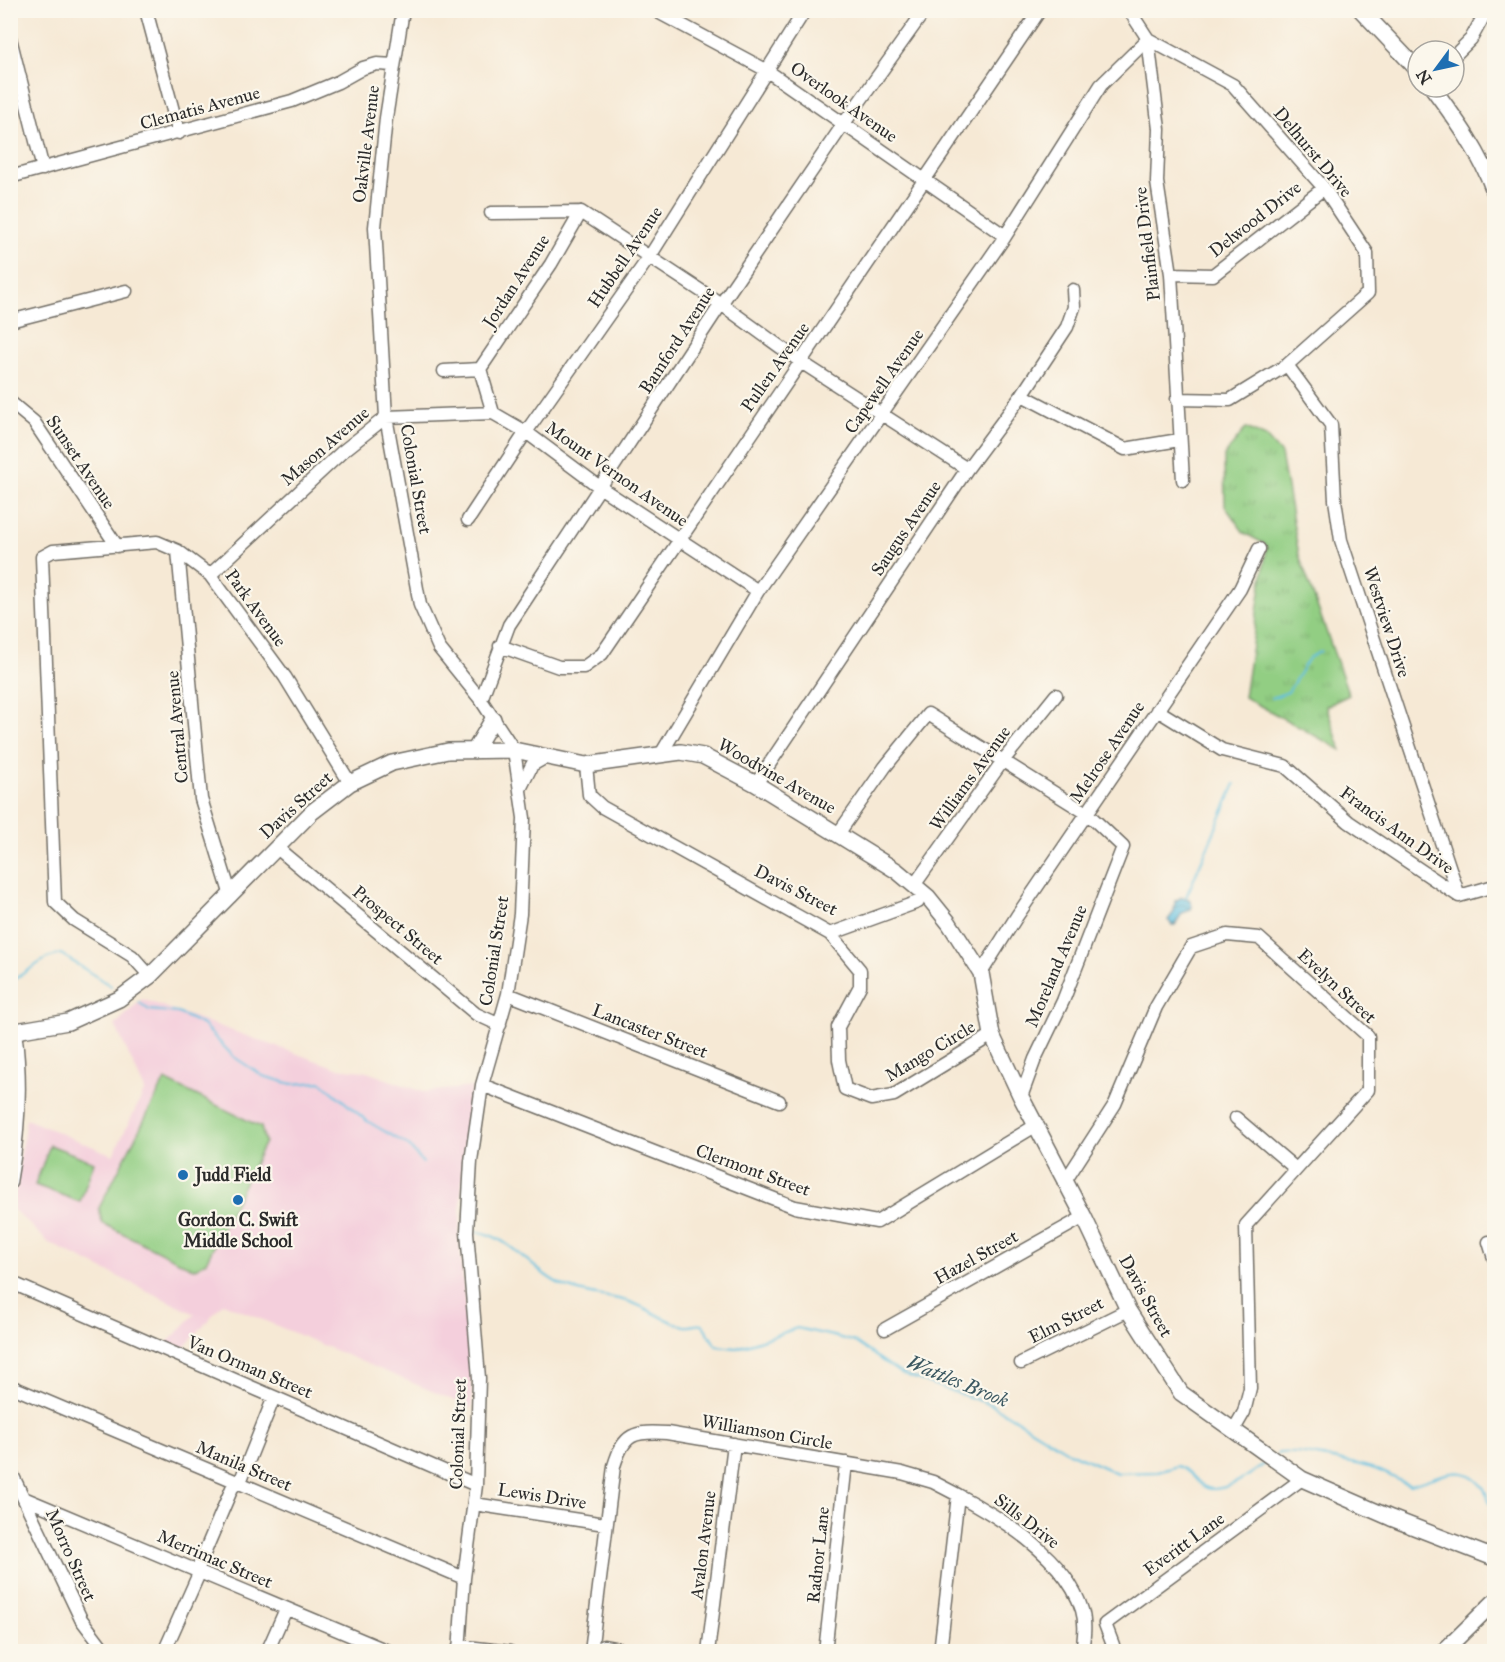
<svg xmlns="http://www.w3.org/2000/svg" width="1505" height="1662" viewBox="0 0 1505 1662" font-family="'IM FELL Great Primer',serif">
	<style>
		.built { fill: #f4cfdc }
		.grass { fill: url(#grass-tufts); stroke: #5e7c57; stroke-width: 1.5 }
		.garden { fill: #92ce83; stroke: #5e7c57; stroke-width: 1.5 }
		.water { fill: url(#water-waves); stroke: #467686; stroke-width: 1.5 }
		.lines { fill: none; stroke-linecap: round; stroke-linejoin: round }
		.stream { stroke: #62c0e0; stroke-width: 2 }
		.minor-casing { stroke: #726e66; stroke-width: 15 }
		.major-casing { stroke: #726e66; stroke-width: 18 }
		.minor { stroke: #fff; stroke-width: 12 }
		.major { stroke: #fff; stroke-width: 15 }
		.poi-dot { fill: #1f6fb2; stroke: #fbf7ec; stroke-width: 2 }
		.labels { text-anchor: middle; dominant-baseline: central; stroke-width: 4.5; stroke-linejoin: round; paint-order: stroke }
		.street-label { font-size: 18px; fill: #2b2b2b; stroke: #fbf7ec }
		.poi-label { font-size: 18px; font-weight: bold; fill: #2b2b2b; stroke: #fbf7ec; text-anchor: start }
		.water-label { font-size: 20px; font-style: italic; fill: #3c5861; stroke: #fbf7ec }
	</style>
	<defs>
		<pattern id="grass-tufts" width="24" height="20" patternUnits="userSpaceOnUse" patternTransform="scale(1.5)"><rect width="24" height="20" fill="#92ce83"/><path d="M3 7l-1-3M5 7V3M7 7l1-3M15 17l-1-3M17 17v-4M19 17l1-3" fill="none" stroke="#7eb171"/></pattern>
		<pattern id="water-waves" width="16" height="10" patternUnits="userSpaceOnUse" patternTransform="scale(1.5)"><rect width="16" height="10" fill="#62c0e0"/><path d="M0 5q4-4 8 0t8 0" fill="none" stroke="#519cb6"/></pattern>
	</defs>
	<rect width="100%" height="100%" fill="#fbf7ec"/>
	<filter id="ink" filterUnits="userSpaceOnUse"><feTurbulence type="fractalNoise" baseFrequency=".0167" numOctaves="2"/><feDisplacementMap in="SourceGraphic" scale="12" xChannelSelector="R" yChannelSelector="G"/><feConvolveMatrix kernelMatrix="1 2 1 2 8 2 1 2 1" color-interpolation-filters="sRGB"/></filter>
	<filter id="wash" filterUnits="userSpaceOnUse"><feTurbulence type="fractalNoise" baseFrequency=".008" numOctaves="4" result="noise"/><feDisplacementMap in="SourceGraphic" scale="24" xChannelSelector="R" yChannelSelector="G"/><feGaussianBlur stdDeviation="1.35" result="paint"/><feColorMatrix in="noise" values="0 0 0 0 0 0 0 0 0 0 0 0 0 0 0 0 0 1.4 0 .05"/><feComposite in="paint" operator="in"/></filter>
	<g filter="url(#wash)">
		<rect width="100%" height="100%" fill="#f6e9d5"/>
		<!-- built -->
		<path class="built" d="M 142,999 L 337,1068 L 364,1071 L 423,1092 L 472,1087 L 463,1162 L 459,1239 L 471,1363 L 472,1408 L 223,1303 L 182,1350 L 167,1343 L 195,1314 L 49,1243 L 13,1209 L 26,1119 L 113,1155 L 145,1090 L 115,1025 Z"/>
		<!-- grass -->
		<path class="grass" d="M 1246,428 L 1266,437 L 1281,454 L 1299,555 L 1349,695 L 1326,706 L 1341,750 L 1244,697 L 1266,553 L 1265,544 L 1244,533 L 1225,506 L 1224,456 Z"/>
		<!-- garden -->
		<path class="garden" d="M 165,1080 L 261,1127 L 265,1142 L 206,1262 L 194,1269 L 102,1223 L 99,1208 Z
			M 50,1145 L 94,1162 L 80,1202 L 35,1185 Z"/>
		<!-- water -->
		<path class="water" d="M 1182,897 L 1189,899 L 1192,906 L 1191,910 L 1182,913 L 1175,925 L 1172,925 L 1168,920 L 1174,912 L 1175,901 Z"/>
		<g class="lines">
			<!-- stream -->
			<path class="stream" d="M 1272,698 L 1288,692 L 1309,658 L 1321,651
				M 1186,897 L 1235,784
				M 10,982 L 47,958 L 61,954 L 111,986
				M 139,1002 L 149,1010 L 178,1013 L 203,1025 L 234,1057 L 263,1076 L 292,1084 L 321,1082 L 367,1121 L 408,1145 L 423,1163
				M 475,1232 C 508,1233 533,1273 564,1286 C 586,1296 608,1295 630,1302 C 649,1308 666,1323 685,1326 C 692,1327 696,1323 703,1325 L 716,1346 L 737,1348 L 797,1328 L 837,1337 L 855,1342 L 900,1373 L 992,1405 L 1069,1452 L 1117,1473 L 1158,1472 L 1177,1466 C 1189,1470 1193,1477 1202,1485 C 1218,1499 1255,1472 1268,1461
				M 1278,1454 C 1287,1448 1366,1465 1380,1471 C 1390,1475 1399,1481 1410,1485 C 1436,1479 1463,1459 1483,1487 C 1487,1494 1488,1502 1494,1507"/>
		</g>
	</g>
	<g filter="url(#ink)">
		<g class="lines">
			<defs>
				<path id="minor" d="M 146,10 L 179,133
					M 403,10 L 386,118 L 375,227 L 386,417 L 420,605 L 439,648 L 481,700 L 514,750 L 524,818 L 520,914 L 508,994 L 482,1085 L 471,1161 L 467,1232 L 479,1378 L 476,1485 L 464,1578 L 459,1652
					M 654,10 L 766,70 L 1005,236
					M 1129,10 L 1148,39 L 1159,129 L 1157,182 L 1171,274 L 1183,480
					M 10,38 L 43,169
					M 1454,56 L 1471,39 L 1487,10
					M 10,177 L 292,101 L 338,82 L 363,68 L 377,64 L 394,65
					M 581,212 L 721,304 L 801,362 L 967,469
					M 491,213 L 581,212
					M 1171,274 L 1213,275 L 1324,188
					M 10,321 L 126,291
					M 1287,365 L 1331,425 L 1335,500 L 1341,540 L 1459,896
					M 480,369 L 493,413 L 526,432 L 601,488 L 758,591
					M 480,369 L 551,264 L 581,212
					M 444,371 L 480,369
					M 1022,395 L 1125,449 L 1179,440
					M 10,402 L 34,422 L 117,546
					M 468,520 L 526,432 L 650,256 L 805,10
					M 178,551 L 201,799 L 231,896
					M 210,575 L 342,452 L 386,417 L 493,413
					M 500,646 L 559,667 L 584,667 L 602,654 L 1040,10
					M 481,700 L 509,625 L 721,304 L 845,122 L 925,10
					M 1157,710 L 1222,750 L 1285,766 L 1349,822 L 1459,896 L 1494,886
					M 661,754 L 758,591 L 1004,238 L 1101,85 L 1148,39 L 1233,85 L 1324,188 L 1367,253 L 1368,293 L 1287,365 L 1230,400 L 1177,399
					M 586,765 L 589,795 L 602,807 L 830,934 L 860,970 L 860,986 L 838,1027 L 839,1060 L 845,1089 L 871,1099 L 894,1095 L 992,1035
					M 756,784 L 967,469 L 1022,395 L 1067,327 L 1074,307 L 1073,290
					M 520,789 L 532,765 L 546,757
					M 838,834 L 885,767 L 928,714 L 1088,814 L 1123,847 L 1063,1001 L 1035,1059 L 1021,1097
					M 277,848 L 476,1014 L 500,1025
					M 915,884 L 1002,762 L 1056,695
					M 830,934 L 918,902
					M 981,973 L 1017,916 L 1240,589 L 1259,549
					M 150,976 L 132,956 L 74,920 L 55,902 L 42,557 L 53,551 L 157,542 L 178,551 L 210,575 L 285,677 L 350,783
					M 508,994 L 779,1101
					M 482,1085 L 795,1207 L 877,1222 L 1035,1126
					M 1236,1118 L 1296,1169
					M 10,1183 C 19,1133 22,1082 15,1031
					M 1064,1183 L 1115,1104 L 1156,1007 L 1191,947 L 1227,935 L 1259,938 L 1368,1036 L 1368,1090 L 1246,1225 L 1250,1388 L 1244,1412 L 1233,1431
					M 1489,1242 L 1494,1258
					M 10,1282 L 476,1485
					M 885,1329 L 1084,1217
					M 1021,1363 L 1128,1310
					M 10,1386 L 464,1578
					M 10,1470 L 81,1619 L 106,1652
					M 958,1495 C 1003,1519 1066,1558 1082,1610 C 1086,1623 1084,1638 1082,1652
					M 26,1499 L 390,1652
					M 474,1504 L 605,1524
					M 1113,1645 L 1105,1624 L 1302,1479
					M 459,1646 L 510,1652
					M 164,1652 L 197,1578 L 198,1568 L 232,1488 L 242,1477 L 274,1397
					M 267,1652 L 286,1609
					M 591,1652 L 614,1466 C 624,1433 634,1431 667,1433 L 902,1473 L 933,1482 L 958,1495 L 940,1652
					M 592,1652 L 604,1646 L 636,1652
					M 708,1652 L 734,1444
					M 825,1652 L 846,1463"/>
				<path id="major" d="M 1361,10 L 1418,70
					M 1432,87 C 1457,121 1480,152 1494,191
					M 474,751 L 493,719
					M 10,1032 L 68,1022 L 119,999 L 150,976 L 312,812 L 350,783 L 392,763 L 448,751 L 514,750 L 586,765 L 681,752 L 703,756 L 756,784 L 897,871 L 928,897 L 949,923 L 981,973 L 992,1035 L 1021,1097 L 1084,1217 L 1128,1310 L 1181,1393 L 1302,1479 L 1391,1518 L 1494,1558
					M 1443,1652 L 1494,1602"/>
			</defs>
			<!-- minor casing -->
			<use href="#minor" class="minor-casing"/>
			<!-- major casing -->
			<use href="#major" class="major-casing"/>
			<!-- minor -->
			<use href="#minor" class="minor"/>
			<!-- major -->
			<use href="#major" class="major"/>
		</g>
	</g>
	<!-- markers -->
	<g class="poi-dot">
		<circle cx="183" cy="1175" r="6"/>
		<circle cx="238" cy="1200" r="6"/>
	</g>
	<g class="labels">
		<!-- street labels -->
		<g class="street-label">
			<text transform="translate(844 102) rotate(35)">Overlook Avenue</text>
			<text transform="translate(200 108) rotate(-15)">Clematis Avenue</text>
			<text transform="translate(366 144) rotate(-83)">Oakville Avenue</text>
			<text transform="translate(1313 152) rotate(50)">Delhurst Drive</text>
			<text transform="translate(1255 219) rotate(-38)">Delwood Drive</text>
			<text transform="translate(1147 244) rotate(-97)">Plainfield Drive</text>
			<text transform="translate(625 257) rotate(-56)">Hubbell Avenue</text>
			<text transform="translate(516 281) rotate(-57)">Jordan Avenue</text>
			<text transform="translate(677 340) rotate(-57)">Bamford Avenue</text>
			<text transform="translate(775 367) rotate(-55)">Pullen Avenue</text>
			<text transform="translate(884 381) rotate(-55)">Capewell Avenue</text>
			<text transform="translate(325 446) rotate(-41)">Mason Avenue</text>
			<text transform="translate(81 462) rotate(56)">Sunset Avenue</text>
			<text transform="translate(617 474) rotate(35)">Mount Vernon Avenue</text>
			<text transform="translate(416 479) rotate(80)">Colonial Street</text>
			<text transform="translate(906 528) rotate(-56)">Saugus Avenue</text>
			<text transform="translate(256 608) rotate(54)">Park Avenue</text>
			<text transform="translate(1387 622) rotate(72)">Westview Drive</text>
			<text transform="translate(177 727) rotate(-95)">Central Avenue</text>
			<text transform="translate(1107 752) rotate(-56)">Melrose Avenue</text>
			<text transform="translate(777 776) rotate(30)">Woodvine Avenue</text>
			<text transform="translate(970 778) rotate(-54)">Williams Avenue</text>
			<text transform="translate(296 805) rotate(-42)">Davis Street</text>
			<text transform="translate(1397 830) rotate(36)">Francis Ann Drive</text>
			<text transform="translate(796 890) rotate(27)">Davis Street</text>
			<text transform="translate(398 925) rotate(40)">Prospect Street</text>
			<text transform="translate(494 951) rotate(-81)">Colonial Street</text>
			<text transform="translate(1056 966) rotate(-67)">Moreland Avenue</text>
			<text transform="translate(1337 986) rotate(43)">Evelyn Street</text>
			<text transform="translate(650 1031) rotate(21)">Lancaster Street</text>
			<text transform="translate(930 1051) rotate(-31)">Mango Circle</text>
			<text transform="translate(753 1170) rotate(20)">Clermont Street</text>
			<text transform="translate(976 1257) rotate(-29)">Hazel Street</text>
			<text transform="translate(1146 1296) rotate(61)">Davis Street</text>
			<text transform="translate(1066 1320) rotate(-27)">Elm Street</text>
			<text transform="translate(250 1367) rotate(23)">Van Orman Street</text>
			<text transform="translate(767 1432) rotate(10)">Williamson Circle</text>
			<text transform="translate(458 1434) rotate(-88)">Colonial Street</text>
			<text transform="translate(244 1466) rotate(23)">Manila Street</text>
			<text transform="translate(542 1496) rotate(9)">Lewis Drive</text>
			<text transform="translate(1027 1521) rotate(38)">Sills Drive</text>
			<text transform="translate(1184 1544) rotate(-36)">Everitt Lane</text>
			<text transform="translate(703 1545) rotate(-83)">Avalon Avenue</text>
			<text transform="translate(71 1555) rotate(66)">Morro Street</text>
			<text transform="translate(818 1555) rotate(-84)">Radnor Lane</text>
			<text transform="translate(215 1559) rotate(23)">Merrimac Street</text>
		</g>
		<!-- poi labels -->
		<g class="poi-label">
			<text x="195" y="1175">Judd Field</text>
			<text x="238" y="1220" text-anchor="middle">Gordon C. Swift<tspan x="238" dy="21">Middle School</tspan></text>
		</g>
		<!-- water labels -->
		<g class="water-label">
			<text transform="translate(958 1381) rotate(22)">Wattles Brook</text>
		</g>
	</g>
	<!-- margin -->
	<rect width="1505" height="1662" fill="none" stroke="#fbf7ec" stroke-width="36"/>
	<!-- north arrow -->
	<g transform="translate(1436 69) rotate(237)"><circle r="28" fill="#fbf7ec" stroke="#a8a59f" stroke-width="1.5"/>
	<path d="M0-4.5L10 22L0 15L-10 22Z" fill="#1f6fb2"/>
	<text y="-9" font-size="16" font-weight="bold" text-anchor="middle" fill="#2b2b2b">N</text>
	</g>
</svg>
